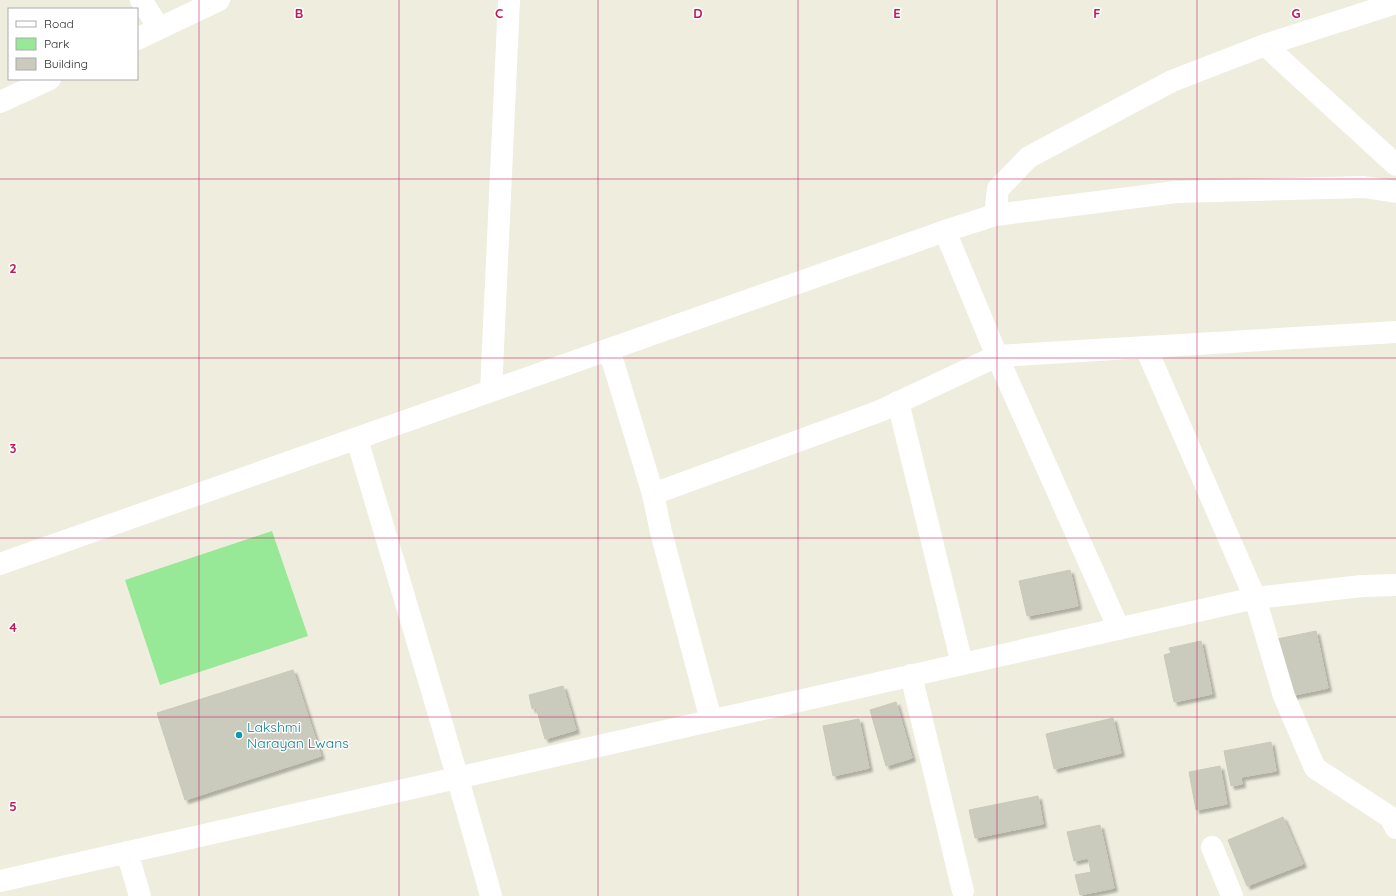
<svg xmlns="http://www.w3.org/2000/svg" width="1396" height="896" viewBox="0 0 1396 896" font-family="Quicksand,sans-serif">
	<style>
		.green { fill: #97e997 }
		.building { fill: #cacabd; stroke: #cbcab7; filter: url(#shadow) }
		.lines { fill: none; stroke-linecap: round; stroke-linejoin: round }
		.street { stroke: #fff; stroke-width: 22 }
		.secondary { stroke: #fff; stroke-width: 22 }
		.grid { fill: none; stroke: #c2185b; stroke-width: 1; stroke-opacity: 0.55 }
		.culture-dot { fill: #0f9aa8; stroke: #fff; stroke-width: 1.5 }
		.labels { text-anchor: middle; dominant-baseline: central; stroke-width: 3; stroke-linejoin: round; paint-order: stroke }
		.culture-label { font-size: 14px; fill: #0d838f; stroke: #fff; text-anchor: start }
		.grid-label { font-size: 13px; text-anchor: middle; font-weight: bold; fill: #c2185b; stroke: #fff; stroke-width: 3; stroke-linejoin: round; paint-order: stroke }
	</style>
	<defs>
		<filter id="shadow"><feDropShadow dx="3.5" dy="3.5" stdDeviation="1" flood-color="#0004"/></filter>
	</defs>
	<rect width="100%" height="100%" fill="#efedde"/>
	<!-- green -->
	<path class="green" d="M 272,531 L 308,636 L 160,685 L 125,580 Z"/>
	<!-- building -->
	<path class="building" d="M 1070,570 L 1078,606 L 1027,616 L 1019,581 Z
		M 1316,631 L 1328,688 L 1290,696 L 1277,639 Z
		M 1201,641 L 1212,694 L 1174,702 L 1164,655 L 1171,653 L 1169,648 Z
		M 293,670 L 321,756 L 185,800 L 157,713 Z
		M 563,686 L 576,730 L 545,739 L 536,707 L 532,709 L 529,695 Z
		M 896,702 L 912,758 L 886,766 L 870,710 Z
		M 1113,718 L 1121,753 L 1054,769 L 1046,734 Z
		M 859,719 L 869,768 L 833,776 L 823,726 Z
		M 1271,742 L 1276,771 L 1241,777 L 1242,784 L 1231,786 L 1224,751 Z
		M 1220,766 L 1227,804 L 1196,810 L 1189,772 Z
		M 1038,796 L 1043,824 L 975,838 L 969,810 Z
		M 1283,817 L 1303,864 L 1247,886 L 1228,840 Z
		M 1100,825 L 1114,888 L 1080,895 L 1075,875 L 1091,872 L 1088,858 L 1074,861 L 1067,832 Z"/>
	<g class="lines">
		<!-- street -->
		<path class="street" d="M 141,0 L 159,28
			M 1265,45 L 1396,165
			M 995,215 L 998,189 L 1029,157 L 1172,81 L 1265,45 L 1396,3
			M 945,231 L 997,356 L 1396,332
			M 1146,348 L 1255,598 L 1284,696 L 1315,768 L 1390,817 L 1396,828
			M 609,349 L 653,494 L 661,532 L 711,720
			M 491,391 L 509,0
			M 898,402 L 962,664
			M 357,439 C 402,591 449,743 491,896
			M 653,494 L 880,411 L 997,356 L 1119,629
			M 0,564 L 945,231 L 995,215 L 1176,192 L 1364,187 L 1396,192
			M 911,675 L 963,891
			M 1212,847 L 1232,896
			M 127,852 L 140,896
			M 0,881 L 1255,598 L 1362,586 L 1396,585"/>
		<!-- secondary -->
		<path class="secondary" d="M 137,39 L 219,0
			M 0,102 L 50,79"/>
	</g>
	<!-- grid -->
	<path class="grid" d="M 199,0 L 199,896M 399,0 L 399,896M 598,0 L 598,896M 798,0 L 798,896M 997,0 L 997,896M 1197,0 L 1197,896M 0,179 L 1396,179M 0,358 L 1396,358M 0,538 L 1396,538M 0,717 L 1396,717"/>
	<!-- markers -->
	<circle class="culture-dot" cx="239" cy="735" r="4"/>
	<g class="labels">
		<!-- culture labels -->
		<g class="culture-label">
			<text x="247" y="727">Lakshmi<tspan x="247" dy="16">Narayan Lwans</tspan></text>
		</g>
	</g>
	<g class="grid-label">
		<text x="299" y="18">B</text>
		<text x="499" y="18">C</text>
		<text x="698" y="18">D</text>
		<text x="897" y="18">E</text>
		<text x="1097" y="18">F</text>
		<text x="1296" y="18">G</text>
		<text x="13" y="273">2</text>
		<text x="13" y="453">3</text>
		<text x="13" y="632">4</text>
		<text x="13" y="811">5</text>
	</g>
	<!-- legend -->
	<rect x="8" y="8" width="130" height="72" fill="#ffffff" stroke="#ababab"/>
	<rect x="16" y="21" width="20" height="6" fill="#ffffff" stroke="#ababab"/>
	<text x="44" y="28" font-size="12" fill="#2c2c2c">Road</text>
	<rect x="16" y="38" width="20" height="12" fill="#97e997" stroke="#ababab"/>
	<text x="44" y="48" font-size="12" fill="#2c2c2c">Park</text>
	<rect x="16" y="58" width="20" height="12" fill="#cacabd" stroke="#ababab"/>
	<text x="44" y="68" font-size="12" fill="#2c2c2c">Building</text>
</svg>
